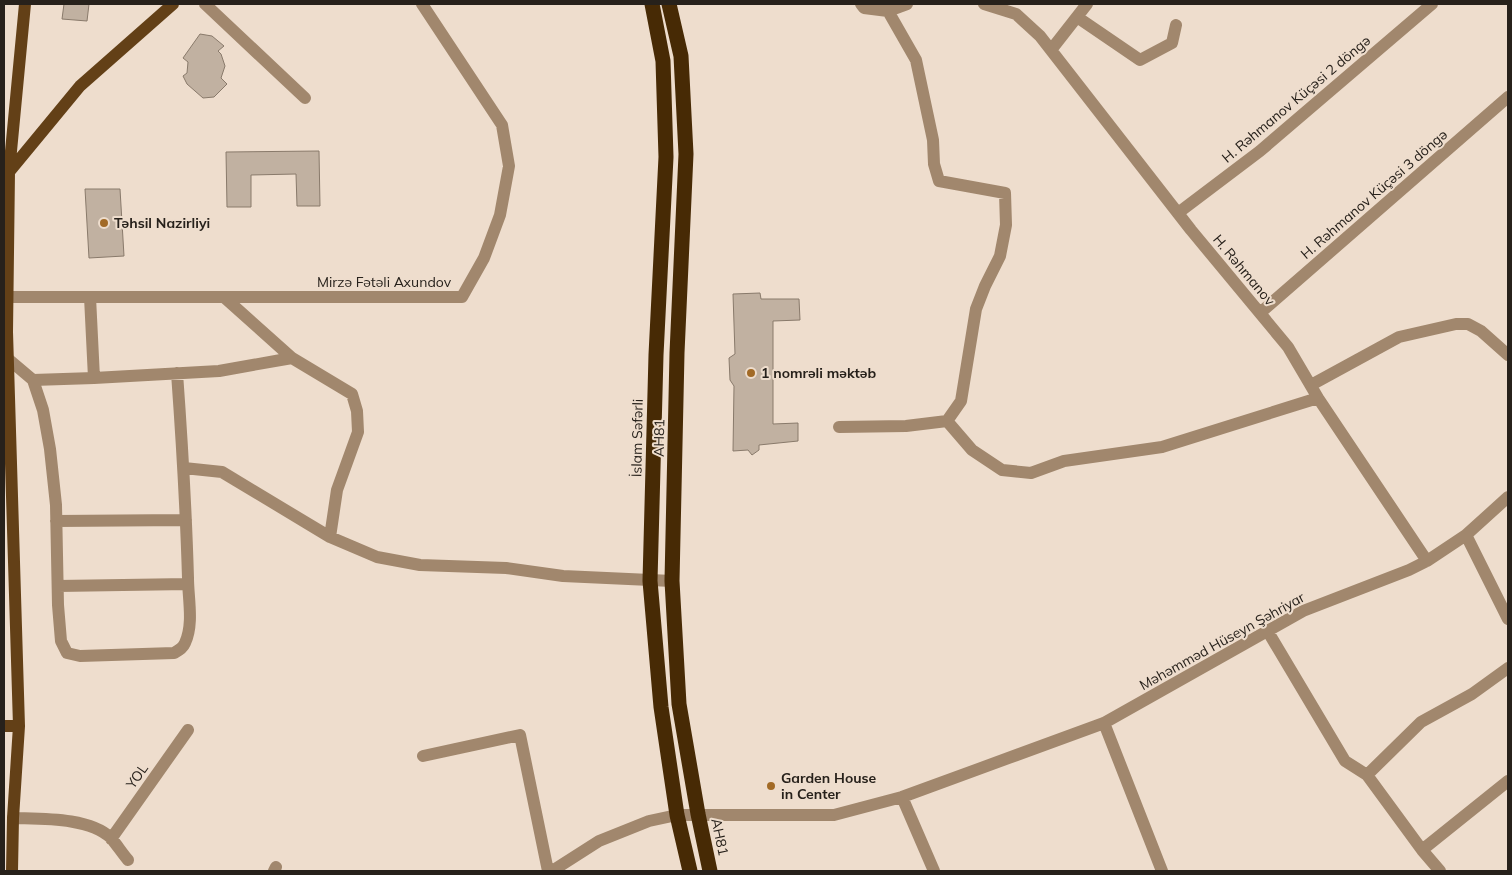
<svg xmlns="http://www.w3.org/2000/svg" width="1512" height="875" viewBox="0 0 1512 875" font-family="Mulish,sans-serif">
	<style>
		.building { fill: #c1b1a1; stroke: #897a6b }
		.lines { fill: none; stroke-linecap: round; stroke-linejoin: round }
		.minor { stroke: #a1876d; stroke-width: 12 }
		.major { stroke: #634017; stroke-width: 12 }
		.highway { stroke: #472a05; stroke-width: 15 }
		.poi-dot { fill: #a26a26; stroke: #eeddcd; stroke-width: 2 }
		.labels { text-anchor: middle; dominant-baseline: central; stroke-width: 4; stroke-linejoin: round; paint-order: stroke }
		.street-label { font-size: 14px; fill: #27211b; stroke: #eeddcd }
		.poi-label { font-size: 14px; font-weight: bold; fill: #27211b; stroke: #eeddcd; text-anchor: start }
	</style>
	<rect width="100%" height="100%" fill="#eeddcd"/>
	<!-- building -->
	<path class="building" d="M 64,4 L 89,4 L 87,21 L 62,19 Z
		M 200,34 L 212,36 L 224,46 L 218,51 L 221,54 L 225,66 L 221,78 L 227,84 L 214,97 L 203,98 L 187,84 L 183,76 L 187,73 L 188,62 L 183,58 Z
		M 319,151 L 320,206 L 297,206 L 296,174 L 251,175 L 251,207 L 227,207 L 226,152 Z
		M 85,189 L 120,189 L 124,256 L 89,258 Z
		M 760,293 L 761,299 L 799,299 L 800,320 L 773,321 L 773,424 L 798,423 L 798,441 L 759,445 L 759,450 L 752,455 L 748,450 L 733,451 L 734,386 L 730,380 L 729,358 L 735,354 L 733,294 Z"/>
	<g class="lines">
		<!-- minor -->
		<path class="minor" d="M 205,4 L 305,98
			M 861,4 L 864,8 L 888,11 L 907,4
			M 984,4 L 1016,14 L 1040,36 L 1191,230 L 1288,347 L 1318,398 L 1427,561
			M 1077,17 L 1140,60 L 1172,43 L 1176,25
			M 1051,50 L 1087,4
			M 1178,213 L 1260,151 L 1432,4
			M 8,297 L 462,297 L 484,258 L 500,215 L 509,166 L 502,125 L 422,4
			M 90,297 L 94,378
			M 225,298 L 292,358 L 352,394 L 357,411 L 358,432 L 337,490 L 330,537
			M 1260,313 L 1508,97
			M 7,358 L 33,380 L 43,410 L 50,449 L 56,505 L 58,605 L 61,641 L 67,653 L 80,656 L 174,653 C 179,650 183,648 185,643 C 194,624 188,598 188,578 C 186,510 182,442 177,373
			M 33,380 L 94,378 L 219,371 L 292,358
			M 1311,385 L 1399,337 L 1456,324 L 1468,324 L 1481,331 L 1508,355
			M 947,421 L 972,450 L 1002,470 L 1031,473 L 1064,461 L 1162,447 L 1318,398
			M 839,427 L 906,426 L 947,421 L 961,401 L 976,309 L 985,286 L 1000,256 L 1006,225 L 1005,193 L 939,181 L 934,164 L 933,140 L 916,60 L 888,11
			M 184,468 L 222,472 L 330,537 L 377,557 L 420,565 L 506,568 L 563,576 L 672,581
			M 56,521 L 186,520
			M 1466,535 L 1508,619
			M 58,586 L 188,584
			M 1267,630 L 1345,761 L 1367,775 L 1422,850 L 1440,871
			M 1104,723 L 1162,871
			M 423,756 L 520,735 L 548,871
			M 1367,775 L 1421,722 L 1472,694 L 1508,668
			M 902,797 L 934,871
			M 13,818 C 41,819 89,817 111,838 C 117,845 122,853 128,860
			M 111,839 L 188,730
			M 1422,850 L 1508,781
			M 274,871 L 276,867
			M 552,871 L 599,841 L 649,821 L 677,815 L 834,815 L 902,797 L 1104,723 L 1303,611 L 1409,570 L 1427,561 L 1466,535 L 1508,497"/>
		<!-- major -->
		<path class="major" d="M 9,172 L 80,86 L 173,4
			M 4,726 L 19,726
			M 12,871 L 13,818 L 19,726 L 7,332 L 9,172 L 25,4"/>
		<!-- highway -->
		<path class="highway" d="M 652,4 L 663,61 L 666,157 L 656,355 L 650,581 L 661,707 L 677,815 L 690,871
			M 669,4 L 681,56 L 686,154 L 677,353 L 672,581 L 679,704 L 698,814 L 710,871"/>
	</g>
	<!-- markers -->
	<g class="poi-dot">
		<circle cx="104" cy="223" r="5"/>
		<circle cx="751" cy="373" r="5"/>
		<circle cx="771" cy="786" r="5"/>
	</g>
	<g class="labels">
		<!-- street labels -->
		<g class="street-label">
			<text transform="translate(1296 99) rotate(-40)">H. Rəhmanov Küçəsi 2 döngə</text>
			<text transform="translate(1374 194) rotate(-41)">H. Rəhmanov Küçəsi 3 döngə</text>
			<text transform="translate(1244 270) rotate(50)">H. Rəhmanov</text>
			<text x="384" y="282">Mirzə Fətəli Axundov</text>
			<text transform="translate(637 438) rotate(-89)">İslam Səfərli</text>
			<text transform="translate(659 438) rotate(-89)">AH81</text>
			<text transform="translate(1222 641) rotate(-29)">Məhəmməd Hüseyn Şəhriyar</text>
			<text transform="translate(137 776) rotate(-55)">YOL</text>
			<text transform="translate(720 837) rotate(78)">AH81</text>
		</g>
		<!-- poi labels -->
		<g class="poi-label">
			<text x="114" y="223">Təhsil Nazirliyi</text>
			<text x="761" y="373">1 nomrəli məktəb</text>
			<text x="781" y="778">Garden House<tspan x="781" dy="16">in Center</tspan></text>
		</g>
	</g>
	<!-- border -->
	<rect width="1512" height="875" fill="none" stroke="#27211b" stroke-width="10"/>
</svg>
